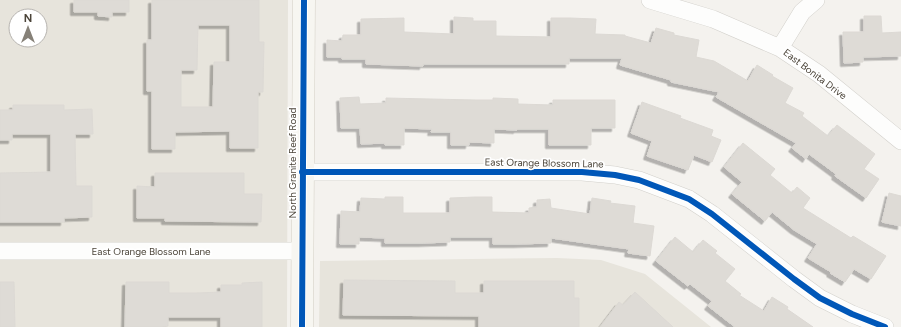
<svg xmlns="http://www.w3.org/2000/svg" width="901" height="327" viewBox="0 0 901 327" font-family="Figtree,sans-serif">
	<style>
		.residential { fill: #e7e4dc; fill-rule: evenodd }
		.building { fill: #dedbd6; stroke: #dcd9d4; fill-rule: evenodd; filter: url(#shadow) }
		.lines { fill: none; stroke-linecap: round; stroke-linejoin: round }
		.street-casing { stroke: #d2d0cb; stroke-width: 18 }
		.secondary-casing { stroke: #d3cfc5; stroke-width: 23 }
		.street { stroke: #fdfdfc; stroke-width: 17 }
		.secondary { stroke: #f7f6f1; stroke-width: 22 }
		.cycleway-casing { stroke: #fff; stroke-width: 8 }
		.cycleway { stroke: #0057b8; stroke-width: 6 }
		.labels { text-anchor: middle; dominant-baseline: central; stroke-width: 3.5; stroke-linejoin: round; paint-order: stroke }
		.street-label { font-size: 10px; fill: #4b4439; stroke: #fff }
	</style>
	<defs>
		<filter id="shadow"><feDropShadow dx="-3.5" dy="3.5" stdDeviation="0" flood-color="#0004"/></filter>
	</defs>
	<rect width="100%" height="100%" fill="#f4f2ee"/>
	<!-- residential -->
	<path class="residential" d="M 0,0 L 288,0 L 287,327 L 0,327 ZM 16,16 L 40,16 L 40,40 L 16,40 Z
		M 557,258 L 601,260 L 645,274 L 711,327 L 319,327 L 320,261 Z"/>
	<!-- building -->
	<path class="building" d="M 74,0 L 129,0 L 129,12 L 112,12 L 112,17 L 98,16 L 98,12 L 74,12 Z
		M 152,0 L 259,0 L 259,42 L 264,42 L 263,92 L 258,92 L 258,148 L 230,148 L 230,131 L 175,132 L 175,149 L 152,149 L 152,91 L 147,91 L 147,40 L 152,40 ZM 198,25 L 230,25 L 230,62 L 214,62 L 213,107 L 181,107 L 181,70 L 197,70 Z
		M 864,16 L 881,16 L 882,33 L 901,32 L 901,56 L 863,57 L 863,62 L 844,63 L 843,32 L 864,32 Z
		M 454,17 L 473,18 L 473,21 L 496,21 L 496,36 L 551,37 L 551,18 L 570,18 L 596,19 L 595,34 L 625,35 L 625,36 L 651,43 L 656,28 L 674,33 L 674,35 L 699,40 L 696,57 L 714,61 L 748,81 L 757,65 L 773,75 L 772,76 L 793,88 L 785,103 L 804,113 L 802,116 L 828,136 L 837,125 L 875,154 L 864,169 L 879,179 L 866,198 L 835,176 L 836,174 L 809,154 L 806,159 L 792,148 L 796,143 L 716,97 L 719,92 L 671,82 L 671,80 L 620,65 L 622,58 L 569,58 L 569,64 L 423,64 L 423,66 L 366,64 L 366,59 L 342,59 L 342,57 L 327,57 L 327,40 L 342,41 L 343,35 L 361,35 L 361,19 L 404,18 L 404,32 L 454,34 Z
		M 359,97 L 360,104 L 386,103 L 386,98 L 476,100 L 493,100 L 493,98 L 518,99 L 518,104 L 553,105 L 553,100 L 615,100 L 615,128 L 591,128 L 591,145 L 549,145 L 549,129 L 517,129 L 517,130 L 494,129 L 494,143 L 469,142 L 469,145 L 451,145 L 451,132 L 431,132 L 432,129 L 404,128 L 404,145 L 385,145 L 385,143 L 361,144 L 360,128 L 341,128 L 340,98 Z
		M 642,102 L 681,116 L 680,118 L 713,130 L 711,136 L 721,140 L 712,162 L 694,155 L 688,170 L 647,156 L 652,141 L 631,133 Z
		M 13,105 L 64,105 L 64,110 L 92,109 L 93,134 L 75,134 L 76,186 L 92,186 L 92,217 L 64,218 L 64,222 L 0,222 L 0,173 L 51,172 L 51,134 L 12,134 L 12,140 L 0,140 L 0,110 L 13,110 Z
		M 743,143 L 775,169 L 770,175 L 792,193 L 797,187 L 810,198 L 803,208 L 851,238 L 853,236 L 886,256 L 871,279 L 854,269 L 845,282 L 830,273 L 831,272 L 808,258 L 817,244 L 794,230 L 772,212 L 765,221 L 732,194 L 742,182 L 724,167 Z
		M 155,173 L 244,173 L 244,194 L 262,194 L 261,222 L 165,221 L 165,218 L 137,218 L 137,186 L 155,187 Z
		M 889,193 L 901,196 L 901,226 L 882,222 Z
		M 385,197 L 403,197 L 403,213 L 450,213 L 450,198 L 475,197 L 492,197 L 492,212 L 529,213 L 529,208 L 537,207 L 537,200 L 550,199 L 551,208 L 590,214 L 592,198 L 611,201 L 610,203 L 635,206 L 633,223 L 654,226 L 650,256 L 628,253 L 629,249 L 551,238 L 551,243 L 517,244 L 493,244 L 493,237 L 450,237 L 450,242 L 422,243 L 385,243 L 385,238 L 359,237 L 359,244 L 340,244 L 341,211 L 360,212 L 361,198 L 385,199 Z
		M 675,237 L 693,252 L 703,240 L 717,251 L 715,253 L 735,269 L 725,281 L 741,294 L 739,295 L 764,311 L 772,297 L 788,307 L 787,309 L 813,327 L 735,327 L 708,306 L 712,301 L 690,284 L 688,286 L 656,261 Z
		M 344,280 L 455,281 L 455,293 L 484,293 L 484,281 L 574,281 L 574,298 L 579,298 L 579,327 L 479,327 L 479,316 L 343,315 Z
		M 0,282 L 14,282 L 15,327 L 0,327 Z
		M 126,282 L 169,282 L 169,293 L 196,293 L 221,292 L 221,285 L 242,285 L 242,283 L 262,282 L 262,327 L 221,327 L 221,317 L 168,317 L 168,326 L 162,327 L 125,327 Z
		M 635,292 L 673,327 L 600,327 L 619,302 L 623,305 Z"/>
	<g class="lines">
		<defs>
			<path id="street" d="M 650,0 L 713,19 L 780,48 L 819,74 L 901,141
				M 780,48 L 802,12 L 816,0
				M 302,172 L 582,172 L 615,175 L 639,180 L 689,199 L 712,214 L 794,279 L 820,298 L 852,314 L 885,327
				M 0,251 L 302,251"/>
			<path id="secondary" d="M 302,327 L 304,0"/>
		</defs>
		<!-- street casing -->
		<use href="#street" class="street-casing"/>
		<!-- secondary casing -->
		<use href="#secondary" class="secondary-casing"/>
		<!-- street -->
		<use href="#street" class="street"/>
		<!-- secondary -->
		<use href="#secondary" class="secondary"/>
		<defs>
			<path id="cycleway" d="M 302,172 L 582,172 L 615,175 L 639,180 L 689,199 L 712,214 L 794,279 L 820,298 L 852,314 L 885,327
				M 302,327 L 304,0"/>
		</defs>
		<!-- cycleway casing -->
		<use href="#cycleway" class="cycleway-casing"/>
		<!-- cycleway -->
		<use href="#cycleway" class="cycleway"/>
	</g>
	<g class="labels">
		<!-- street labels -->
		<g class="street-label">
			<text transform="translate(815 74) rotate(37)">East Bonita Drive</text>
			<text transform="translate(292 163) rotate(-90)">North Granite Reef Road</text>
			<text transform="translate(544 163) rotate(1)">East Orange Blossom Lane</text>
			<text x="151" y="251">East Orange Blossom Lane</text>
		</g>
	</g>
	<!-- north arrow -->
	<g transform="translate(28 28)"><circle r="19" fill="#ffffff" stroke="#b7b4b0"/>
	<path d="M0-3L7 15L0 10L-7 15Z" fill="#868178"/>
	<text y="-6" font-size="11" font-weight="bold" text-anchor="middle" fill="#4b4439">N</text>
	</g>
</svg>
